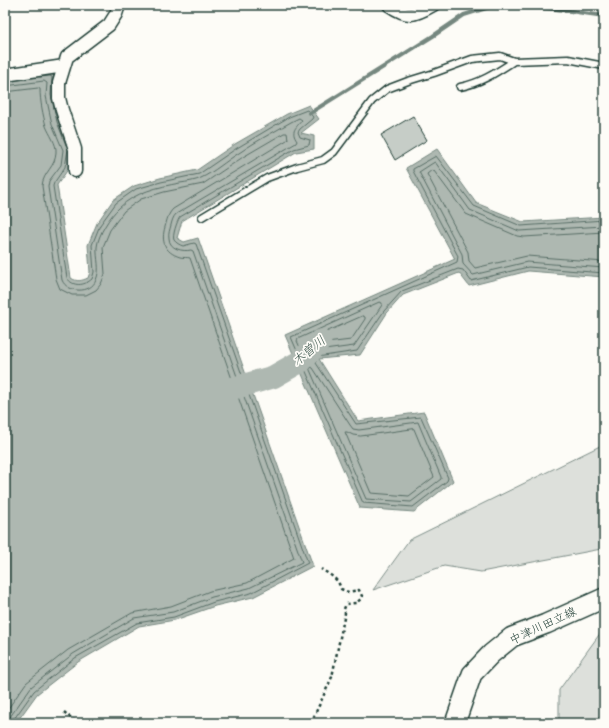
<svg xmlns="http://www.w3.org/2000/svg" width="609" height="728" viewBox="0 0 609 728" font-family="'Architects Daughter','Klee One',sans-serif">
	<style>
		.green { fill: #dde0db; stroke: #7e8e88 }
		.water { fill: #aeb8b1; stroke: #75877f }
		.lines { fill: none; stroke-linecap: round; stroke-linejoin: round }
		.shore { stroke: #586e66; stroke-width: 1 }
		.stream { stroke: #75877f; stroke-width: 4 }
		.river { stroke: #aeb8b1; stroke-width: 23 }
		.building { fill: #c6cdc7; stroke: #1f3d34 }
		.service-casing { stroke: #1f3d34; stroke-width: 9 }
		.minor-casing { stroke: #1f3d34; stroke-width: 15 }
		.primary-casing { stroke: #1f3d34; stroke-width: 22 }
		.path { stroke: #1f3d34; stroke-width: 2.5; stroke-dasharray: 3 3; stroke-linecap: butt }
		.service { stroke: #fdfcf7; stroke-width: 6 }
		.minor { stroke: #fdfcf7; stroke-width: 12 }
		.primary { stroke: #fdfcf7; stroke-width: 19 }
		.labels { text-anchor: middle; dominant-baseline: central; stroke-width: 3.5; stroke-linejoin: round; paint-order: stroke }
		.street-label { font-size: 12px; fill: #1f3d34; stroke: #fdfcf7 }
		.water-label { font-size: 13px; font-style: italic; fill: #435c53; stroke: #fdfcf7 }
	</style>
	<rect width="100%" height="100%" fill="#fdfcf7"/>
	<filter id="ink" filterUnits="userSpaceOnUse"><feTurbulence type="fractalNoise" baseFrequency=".025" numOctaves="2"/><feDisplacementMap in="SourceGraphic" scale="8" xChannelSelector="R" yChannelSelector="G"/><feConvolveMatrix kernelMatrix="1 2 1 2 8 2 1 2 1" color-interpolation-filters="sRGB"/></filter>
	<g filter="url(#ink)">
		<!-- green -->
		<path class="green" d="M 604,444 L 604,554 L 601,549 L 481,572 L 444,566 L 373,590 L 409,540 Z
			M 604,628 L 604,723 L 559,723 L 559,690 Z"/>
		<!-- water -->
		<path class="water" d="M 56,71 L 72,148 L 69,168 L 57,185 L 71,278 C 77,282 81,281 88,278 L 90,272 L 88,245 L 97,223 L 113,200 L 134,186 L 160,178 L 197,170 L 235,144 L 287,114 L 309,105 L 319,119 L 301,133 L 314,136 L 314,149 L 296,152 L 182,221 L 177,238 L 184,242 L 198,238 L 313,566 L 253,597 L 215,606 L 175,620 L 139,626 L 78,662 L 37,694 L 16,723 L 5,723 L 5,77 Z
			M 437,149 L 476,203 L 523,222 L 604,217 L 604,277 L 528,271 L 469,286 L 459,273 L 403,295 L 387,313 L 360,355 L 319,359 L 358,421 L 424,412 L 453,481 L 414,512 L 360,508 L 285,335 L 455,259 L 406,168 Z"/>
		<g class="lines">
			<!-- shore -->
			<path class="shore" d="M 40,77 L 50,76 L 52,77 L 51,95 L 57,122 L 66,145
				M 5,86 L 44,81 L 47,83 L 46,96 L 52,124 L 63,150 L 61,165 L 49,181 L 48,187 L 62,280 C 67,293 91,294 96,280 C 101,269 96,258 97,247 C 98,235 110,216 119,208 C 135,192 158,187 180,183 C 187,182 195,181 201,178 C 214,172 226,161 239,153 C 256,141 274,132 291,122 L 299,118 L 302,120 C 296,128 290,131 297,141 L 296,143 L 176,214 C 173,217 172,221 171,225 C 170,229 168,234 169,238 C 169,249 183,252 191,250 L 193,251 L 302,562 L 249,588 L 212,597 L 173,612 L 134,618 L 73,654 L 31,687 L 10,717 L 8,723
				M 5,92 L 38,88 L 40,89 C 40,101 43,115 46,126 C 49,134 57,144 56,152 C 56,167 43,172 42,186 L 56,279 L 60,289 L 72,295 L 86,295 L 96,290 L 101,284 L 105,274 L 103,247 L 110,230 L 124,211 L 141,199 L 164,192 L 203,184 L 243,157 L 284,133 L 287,133 L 288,139 L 287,140 L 173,209 C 168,214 167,220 165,227 C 161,241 164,252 180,257 C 184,258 187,257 190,258 L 294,558 L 247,583 L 210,591 L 171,606 L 132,613 L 68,650 L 26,683 L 5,713
				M 604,220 L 521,226 L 474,206 L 436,156 L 413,169 L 413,171 L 458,256 L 457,262 L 291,337 L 363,503 L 413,507 L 447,481 L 448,478 L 421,417 L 356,424 L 316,363 L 316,359 L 317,357 L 357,351 L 384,311 L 402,291 L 458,269 L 463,270 L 471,281 L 528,267 L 604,273
				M 604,226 L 519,231 L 470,210 L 435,162 L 433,163 L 419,172 L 462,254 L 463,264 L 473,275 L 527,262 L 604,268
				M 604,232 L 524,237 L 517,236 L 466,214 L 434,171 L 432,170 L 427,174 L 468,252 L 469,261 L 475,268 L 527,256 L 604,262
				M 380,302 L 382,303 L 382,305 L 354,346 L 317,351 L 312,355 L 310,363 L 307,363 L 297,341 L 298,339 Z
				M 363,316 L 365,317 L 365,319 L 351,340 L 318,344 L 309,349 L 307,348 L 305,343 L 306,341 Z
				M 311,367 L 313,368 L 350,425 L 353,429 L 359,430 L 418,422 L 441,477 L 441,479 L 411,502 L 366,499 L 310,370 Z
				M 414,429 L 434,477 L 409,496 L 371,493 L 345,432 L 347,432 L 353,435 L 360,436 Z
				M 13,723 L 14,719 L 34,691 L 75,658 L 137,623 L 174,617 L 214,602 L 251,593 L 308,563 L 196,244 L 194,243 L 183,246 C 180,245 176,243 174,240 C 172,236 177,221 180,217 L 294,149 L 309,145 L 310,140 L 300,137 L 298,132 L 300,129 L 312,119 L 313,117 L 307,110 L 289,117 L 237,148 L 199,174 L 161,182 L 136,189 L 116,203 L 100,225 L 92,245 L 94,272 L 92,279 C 84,286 73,287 67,278 L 53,186 L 54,183 L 65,167 L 68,149"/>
			<!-- stream -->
			<path class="stream" d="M 498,5 L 556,9 L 604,16
				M 310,113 L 433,36 L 464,15 L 496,5"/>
			<!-- river -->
			<path class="river" d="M 220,392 L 273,377 L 301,361 L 320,341"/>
		</g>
		<!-- building -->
		<path class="building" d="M 413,116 L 427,140 L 395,160 L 381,135 Z"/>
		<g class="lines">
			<defs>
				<path id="service" d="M 460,87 C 481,83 497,72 514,61
					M 202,217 L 267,178 L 297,167 L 323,160 L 334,152 L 372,101 L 387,89 L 408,81 L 434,73 L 472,59 L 500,56 L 514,61 L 568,59 L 604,66"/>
				<path id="minor" d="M 389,5 C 408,18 414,16 433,5
					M 5,75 L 64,66
					M 75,171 L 75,149 L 62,110 L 59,98 L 59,83 L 67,57 L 109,25 L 116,14 L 119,5"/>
				<path id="primary" d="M 455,723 L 472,674 L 491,654 L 512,637 L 546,624 L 604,598"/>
			</defs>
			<!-- service casing -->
			<use href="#service" class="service-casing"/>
			<!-- minor casing -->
			<use href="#minor" class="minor-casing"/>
			<!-- primary casing -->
			<use href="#primary" class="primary-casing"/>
			<!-- path -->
			<path class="path" d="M 64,712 L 77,723
				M 311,723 L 332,677 L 345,613 L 344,609 L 346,604 L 356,603 L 361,599 L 362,596 L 359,590 L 348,592 L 341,589 C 338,578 330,575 321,569"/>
			<!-- service -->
			<use href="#service" class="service"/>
			<!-- minor -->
			<use href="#minor" class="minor"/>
			<!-- primary -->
			<use href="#primary" class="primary"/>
		</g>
	</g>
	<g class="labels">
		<!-- street labels -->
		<g class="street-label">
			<text transform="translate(543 626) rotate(-25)">中津川田立線</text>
		</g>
		<!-- water labels -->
		<g class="water-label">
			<text transform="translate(309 351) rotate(-40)">木曽川</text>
		</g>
	</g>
	<!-- margin -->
	<rect width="609" height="728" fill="none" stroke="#fdfcf7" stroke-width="20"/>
	<rect x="10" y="10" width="589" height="708" fill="none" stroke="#1f3d34" stroke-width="1.5" filter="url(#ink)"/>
</svg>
